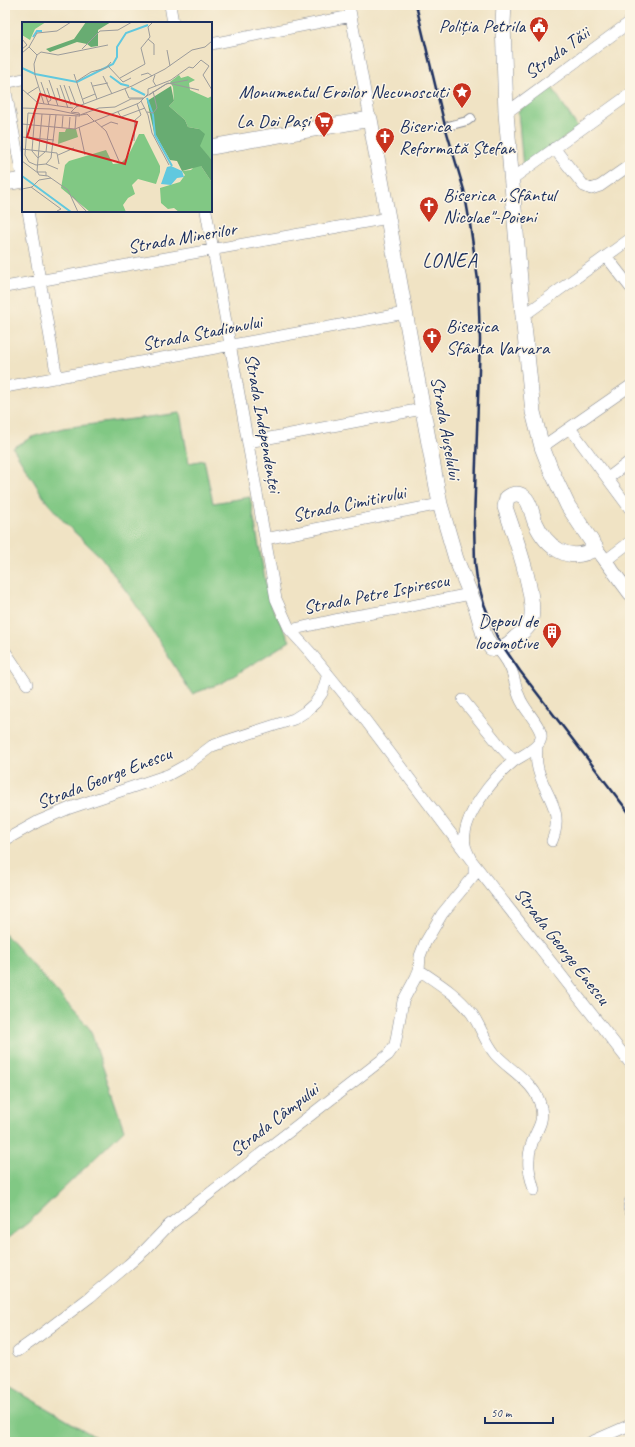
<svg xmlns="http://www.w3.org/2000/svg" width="635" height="1447" viewBox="0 0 635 1447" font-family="Caveat,sans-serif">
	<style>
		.green { fill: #81c884; stroke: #4e7c71 }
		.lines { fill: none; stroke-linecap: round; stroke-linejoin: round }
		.pedestrian-casing { stroke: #868991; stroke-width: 10 }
		.minor-casing { stroke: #868991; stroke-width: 12 }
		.tertiary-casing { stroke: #868991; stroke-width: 14 }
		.secondary-casing { stroke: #868991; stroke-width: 16 }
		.pedestrian { stroke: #fff; stroke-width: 8 }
		.minor { stroke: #fff; stroke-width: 11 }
		.tertiary { stroke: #fff; stroke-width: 13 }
		.secondary { stroke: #fff; stroke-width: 15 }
		.rail { stroke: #1b2f5e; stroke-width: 2.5 }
		.labels { text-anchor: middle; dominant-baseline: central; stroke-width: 3; stroke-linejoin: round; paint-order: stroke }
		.poi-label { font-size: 19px; fill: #1b2f5e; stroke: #fcf5e5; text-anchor: end }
		.street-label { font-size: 19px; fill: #1b2f5e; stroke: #fcf5e5 }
		.neighbourhood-label { font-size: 20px; letter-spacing: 1px; fill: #1b2f5e; stroke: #fcf5e5 }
		.inset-river { fill: none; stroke: #61c8de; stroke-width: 2 }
		.inset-road { fill: none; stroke: #9b9b9b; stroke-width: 1 }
		.view { fill: #d62828; fill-opacity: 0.15; stroke: #d62828; stroke-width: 2 }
		.inset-edge { fill: none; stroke: #1b2f5e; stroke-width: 2 }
	</style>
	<rect width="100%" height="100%" fill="#fcf5e5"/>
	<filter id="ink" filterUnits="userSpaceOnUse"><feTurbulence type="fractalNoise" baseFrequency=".025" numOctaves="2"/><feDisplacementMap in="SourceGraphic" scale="8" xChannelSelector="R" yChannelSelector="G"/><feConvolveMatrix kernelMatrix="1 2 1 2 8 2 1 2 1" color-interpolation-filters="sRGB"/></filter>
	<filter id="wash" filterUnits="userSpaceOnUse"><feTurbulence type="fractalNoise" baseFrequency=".012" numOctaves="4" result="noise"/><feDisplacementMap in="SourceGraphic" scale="16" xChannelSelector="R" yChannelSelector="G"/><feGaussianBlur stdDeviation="0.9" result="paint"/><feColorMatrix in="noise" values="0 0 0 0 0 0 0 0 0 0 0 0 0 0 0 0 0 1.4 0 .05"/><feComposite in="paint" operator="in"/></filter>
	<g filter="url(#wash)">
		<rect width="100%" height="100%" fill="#f0e3c4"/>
		<!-- green -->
		<path class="green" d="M 552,87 L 578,128 L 523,168 L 518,111 Z
			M 180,413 L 189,463 L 204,460 L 213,503 L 250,497 L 269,601 L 290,641 L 222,683 L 192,694 L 134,602 L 101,557 L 67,525 L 46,501 L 13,448 L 32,437 L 63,428 Z
			M 5,934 L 90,1029 L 124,1130 L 29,1222 L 5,1241 Z
			M 5,1376 L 12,1388 L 104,1442 L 5,1442 Z"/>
	</g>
	<g filter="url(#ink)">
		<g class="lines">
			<defs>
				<path id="pedestrian" d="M 448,126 L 467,121 L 471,118"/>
				<path id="minor" d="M 170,5 L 173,23
					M 349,5 L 370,119
					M 211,44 L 351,16
					M 5,83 L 23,79
					M 5,87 L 23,182
					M 506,113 L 630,22
					M 554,148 L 584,186 L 591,189 L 600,186 L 630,165
					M 512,179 L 630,94
					M 28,211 L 57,378
					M 206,211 L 276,599 L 290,630 L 310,652 L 366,721 L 471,860
					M 606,256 L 630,287
					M 5,287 L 388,218
					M 523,316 L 630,239
					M 5,387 L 405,313
					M 570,428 L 630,509
					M 248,442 L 422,409
					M 542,447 L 630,386
					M 608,478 L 630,461
					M 265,539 L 440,504
					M 605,561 L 630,542
					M 290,630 L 343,618 L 397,609 L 470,594
					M 498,649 C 504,656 511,667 513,675 C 516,685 517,695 523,704 C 527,712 543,729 541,738 C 539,749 522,755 514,761 C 494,777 460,818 465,845 C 466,850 469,855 471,860 L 630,1063
					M 5,651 L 27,684
					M 463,700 L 501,747 L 514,761
					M 537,745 C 537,751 536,758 537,764 C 541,793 566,807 552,841
					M 5,840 L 39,821 L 70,808 L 168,775 L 188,764 L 212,746 L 226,741 L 294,719 L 305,712 L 315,703 L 322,693 L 328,674
					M 419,970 C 438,983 458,995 472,1014 C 481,1027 485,1042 495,1054 C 510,1071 537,1083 541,1108 C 544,1124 536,1130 532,1143 C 526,1161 529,1173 534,1190
					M 630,1202 L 629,1208 L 630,1211
					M 18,1351 L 35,1339 L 90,1297 L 128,1265 L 145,1250 L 169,1225 L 388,1055 L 395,1045 L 403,1001 L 416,977 L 419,970 L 420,956 L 425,943 L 442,914 L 474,875 L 474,864
					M 591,1442 L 630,1425"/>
				<path id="tertiary" d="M 596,548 L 630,594"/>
				<path id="secondary" d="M 211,147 L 370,119 L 440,504 L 456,559 L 477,610 L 484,635 L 491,648 C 502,650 508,645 515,638 C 520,634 526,630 529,625 C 541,605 513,531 505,507 L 507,498 C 513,493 520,492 526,499 C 531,505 532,515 535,522 C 546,547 569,565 596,548 L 568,506 L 551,470 L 542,447 L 533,412 L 523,316 L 506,113 L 503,23 L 504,5
					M 5,183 L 23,180"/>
			</defs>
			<!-- pedestrian casing -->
			<use href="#pedestrian" class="pedestrian-casing"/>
			<!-- minor casing -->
			<use href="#minor" class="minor-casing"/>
			<!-- tertiary casing -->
			<use href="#tertiary" class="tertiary-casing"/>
			<!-- secondary casing -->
			<use href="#secondary" class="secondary-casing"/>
			<!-- pedestrian -->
			<use href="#pedestrian" class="pedestrian"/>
			<!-- minor -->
			<use href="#minor" class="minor"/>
			<!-- tertiary -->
			<use href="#tertiary" class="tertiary"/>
			<!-- secondary -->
			<use href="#secondary" class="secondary"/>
			<!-- rail -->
			<path class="rail" d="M 416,5 L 445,126 L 464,190 L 470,224 L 478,280 L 480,340 L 474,522 L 475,563 L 477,579 L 484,604 L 498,639 L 520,671 L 630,814"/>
		</g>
	</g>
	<!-- icons -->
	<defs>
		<symbol id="civic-pin" viewBox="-11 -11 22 30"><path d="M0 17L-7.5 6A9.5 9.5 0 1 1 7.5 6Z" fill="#c8321e" stroke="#fcf5e5"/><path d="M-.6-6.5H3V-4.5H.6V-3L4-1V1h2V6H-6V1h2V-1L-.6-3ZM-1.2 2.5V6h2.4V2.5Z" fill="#fff"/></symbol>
		<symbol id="sight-pin" viewBox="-11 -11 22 30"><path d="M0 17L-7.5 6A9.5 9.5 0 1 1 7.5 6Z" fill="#c8321e" stroke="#fcf5e5"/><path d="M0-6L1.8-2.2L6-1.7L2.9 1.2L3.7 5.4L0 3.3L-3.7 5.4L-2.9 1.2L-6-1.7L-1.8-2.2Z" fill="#fff"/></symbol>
		<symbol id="supermarket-pin" viewBox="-11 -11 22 30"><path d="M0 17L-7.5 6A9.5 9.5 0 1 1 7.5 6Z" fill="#c8321e" stroke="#fcf5e5"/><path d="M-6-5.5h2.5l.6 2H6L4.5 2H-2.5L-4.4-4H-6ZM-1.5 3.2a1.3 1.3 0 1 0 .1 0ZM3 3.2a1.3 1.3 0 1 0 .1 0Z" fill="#fff"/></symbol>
		<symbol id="church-pin" viewBox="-11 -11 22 30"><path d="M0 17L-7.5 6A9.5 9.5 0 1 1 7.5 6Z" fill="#c8321e" stroke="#fcf5e5"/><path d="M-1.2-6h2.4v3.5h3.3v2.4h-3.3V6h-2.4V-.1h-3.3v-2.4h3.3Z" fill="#fff"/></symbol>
		<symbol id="building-pin" viewBox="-11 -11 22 30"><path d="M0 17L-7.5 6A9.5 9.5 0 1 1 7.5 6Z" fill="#c8321e" stroke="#fcf5e5"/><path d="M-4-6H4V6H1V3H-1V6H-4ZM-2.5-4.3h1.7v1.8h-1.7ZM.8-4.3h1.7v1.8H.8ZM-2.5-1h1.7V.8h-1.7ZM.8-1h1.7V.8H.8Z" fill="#fff"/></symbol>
	</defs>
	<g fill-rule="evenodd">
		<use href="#civic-pin" x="528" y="15" width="22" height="30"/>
		<use href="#sight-pin" x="451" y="81" width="22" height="30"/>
		<use href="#supermarket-pin" x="313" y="110" width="22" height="30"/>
		<use href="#church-pin" x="374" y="126" width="22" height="30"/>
		<use href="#church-pin" x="418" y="195" width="22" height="30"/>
		<use href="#church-pin" x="421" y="326" width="22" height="30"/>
		<use href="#building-pin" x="541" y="621" width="22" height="30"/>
	</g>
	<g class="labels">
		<!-- poi labels -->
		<g class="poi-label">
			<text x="525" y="26">Poliția Petrila</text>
			<text x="448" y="92">Monumentul Eroilor Necunoscuti</text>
			<text x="310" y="121">La Doi Pași</text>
			<text x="399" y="126" text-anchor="start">Biserica<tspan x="399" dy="22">Reformată Ștefan</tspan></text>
			<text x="443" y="195" text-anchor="start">Biserica ,,Sfântul<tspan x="443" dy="22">Nicolae"-Poieni</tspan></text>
			<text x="446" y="326" text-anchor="start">Biserica<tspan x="446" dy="22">Sfânta Varvara</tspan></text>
			<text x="538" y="621">Depoul de<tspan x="538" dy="22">locomotive</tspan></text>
		</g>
		<!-- street labels -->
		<g class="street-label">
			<text transform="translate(557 53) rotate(-36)">Strada Tăii</text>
			<text transform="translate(182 238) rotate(-10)">Strada Minerilor</text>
			<text transform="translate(202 333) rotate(-11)">Strada Stadionului</text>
			<text transform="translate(263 423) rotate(80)">Strada Independenței</text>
			<text transform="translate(446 428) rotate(80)">Strada Aușelului</text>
			<text transform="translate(349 504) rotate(-12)">Strada Cimitirului</text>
			<text transform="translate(376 594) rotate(-11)">Strada Petre Ispirescu</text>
			<text transform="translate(104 778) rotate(-21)">Strada George Enescu</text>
			<text transform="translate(562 946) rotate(52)">Strada George Enescu</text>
			<text transform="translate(274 1120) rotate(-38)">Strada Câmpului</text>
		</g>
		<!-- neighbourhood labels -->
		<g class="neighbourhood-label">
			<text x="450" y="260">LONEA</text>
		</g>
	</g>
	<!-- overview -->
	<g transform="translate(22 22)">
		<rect width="190" height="190" fill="#f0e3c4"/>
		<path d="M 0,0 L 24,0 L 13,7 L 8,18 L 0,13 ZM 157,53 L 159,56 L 166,54 L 173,58 L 167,61 L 168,68 L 186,76 L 190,74 L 190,138 L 178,125 L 177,107 L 166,105 L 163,98 L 147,84 L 152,79 L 151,65 L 148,60 ZM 44,107 L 54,107 L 56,115 L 36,122 L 37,110 L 43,110 ZM 117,112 L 122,112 L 138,144 L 138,150 L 134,162 L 116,157 L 110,163 L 113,172 L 106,176 L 101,183 L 104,190 L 68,190 L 39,166 L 43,143 L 47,139 L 84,128 L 91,142 L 99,141 L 106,134 ZM 173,144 L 179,144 L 189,159 L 190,190 L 157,190 L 152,186 L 146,187 L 139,181 L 138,166 L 158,160 L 163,153 L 160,149 L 169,148 Z" fill="#81c884"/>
		<path d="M 64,0 L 89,0 L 76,8 L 76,24 L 69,25 L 65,22 L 55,20 L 28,30 L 24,27 L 52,17 ZM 149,64 L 152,79 L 147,84 L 163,98 L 166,105 L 177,107 L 183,112 L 178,124 L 190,138 L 190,170 L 189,159 L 179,144 L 160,149 L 155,139 L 148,138 L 132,110 L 125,79 Z" fill="#68ac72"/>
		<path d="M 149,144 L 160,149 L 162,155 L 155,156 L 149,163 L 139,162 L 145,145 Z" fill="#61c8de"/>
		<path class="inset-river" d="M 11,15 L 15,9 L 20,9M 0,46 L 13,52 L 55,60 L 91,42 L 95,35 L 95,25 L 104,11 L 126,3M 88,54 L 99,62 L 107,64M 109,66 L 123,73M 125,76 L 131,93 L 133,113 L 150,144M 0,154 L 49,190"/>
		<path class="inset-road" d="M 0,17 L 5,23 L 0,27M 126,17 L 132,22 L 132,33M 7,25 L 15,33 L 12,42 L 13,53 L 22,82M 60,27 L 78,9 L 96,8 L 110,0M 145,28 L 148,44M 0,31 L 7,25 L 15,11 L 35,9 L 49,0M 15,33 L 19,30 L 36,33 L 86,23M 86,44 L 101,60 L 109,56M 52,52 L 62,82M 119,53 L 126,51 L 130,54M 133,53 L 131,59 L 134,64M 81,54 L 90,72M 98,56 L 123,42 L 119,26 L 128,15 L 126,5 L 131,0M 27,58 L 36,84M 55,59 L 69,50 L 84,46 L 89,40M 19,60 L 27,83M 69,60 L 75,77M 38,63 L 46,86M 42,63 L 49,83M 47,64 L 55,85M 71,64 L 86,61M 25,66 L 29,78 L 26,80M 0,67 L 16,81 L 51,86M 103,67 L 107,76 L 121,76M 126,67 L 149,58 L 167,45 L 171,46 L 179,38 L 187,44 L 181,53 L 190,68M 5,72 L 16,65M 127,73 L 146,61 L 177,68M 61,77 L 73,72M 34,79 L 38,76 L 35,66M 119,79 L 126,93 L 130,111 L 147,143M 54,85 L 110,64 L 143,47 L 170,28 L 183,25 L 190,19M 54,85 L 49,90 L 57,91 L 58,94 L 20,92 L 15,149 L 17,153 L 26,154 L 46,168 L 56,190M 0,86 L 29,87 L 58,93 L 77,86 L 93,85 L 109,77 L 120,77 L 144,62 L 166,58M 96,90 L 99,95 L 123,86M 125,90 L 131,91 L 135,86 L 131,69M 20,92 L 6,91 L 3,133 L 7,140 L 14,143 L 24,142 L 29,136 L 34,93M 59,93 L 65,92 L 72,99M 73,99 L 84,109 L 97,139M 0,102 L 53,107 L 117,81 L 126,72 L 126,67M 57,105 L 63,133M 79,105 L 89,100 L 96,102M 40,106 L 41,94M 47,107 L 48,95M 53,107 L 54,94M 0,115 L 32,118M 112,119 L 113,98 L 119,93 L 115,82M 0,127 L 35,131 L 37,142M 10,129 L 13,91M 10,129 L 16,136 L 23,130M 24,130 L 28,93M 36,133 L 52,126M 0,139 L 16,151M 24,142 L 36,147M 15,150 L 24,150 L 24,154M 9,165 L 39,187 L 35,189M 0,167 L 10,165 L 17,158 L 29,156M 50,174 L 65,190"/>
		<path class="view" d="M 18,72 L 115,100 L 103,142 L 5,115 Z"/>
		<rect width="190" height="190" class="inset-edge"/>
	</g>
	<!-- margin -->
	<rect width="635" height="1447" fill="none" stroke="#fcf5e5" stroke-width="20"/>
	<!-- scale -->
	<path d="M485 1417v6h68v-6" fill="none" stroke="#1b2f5e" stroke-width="2"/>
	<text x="491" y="1417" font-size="12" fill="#1b2f5e" stroke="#fcf5e5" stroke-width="3" paint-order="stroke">50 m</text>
</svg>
